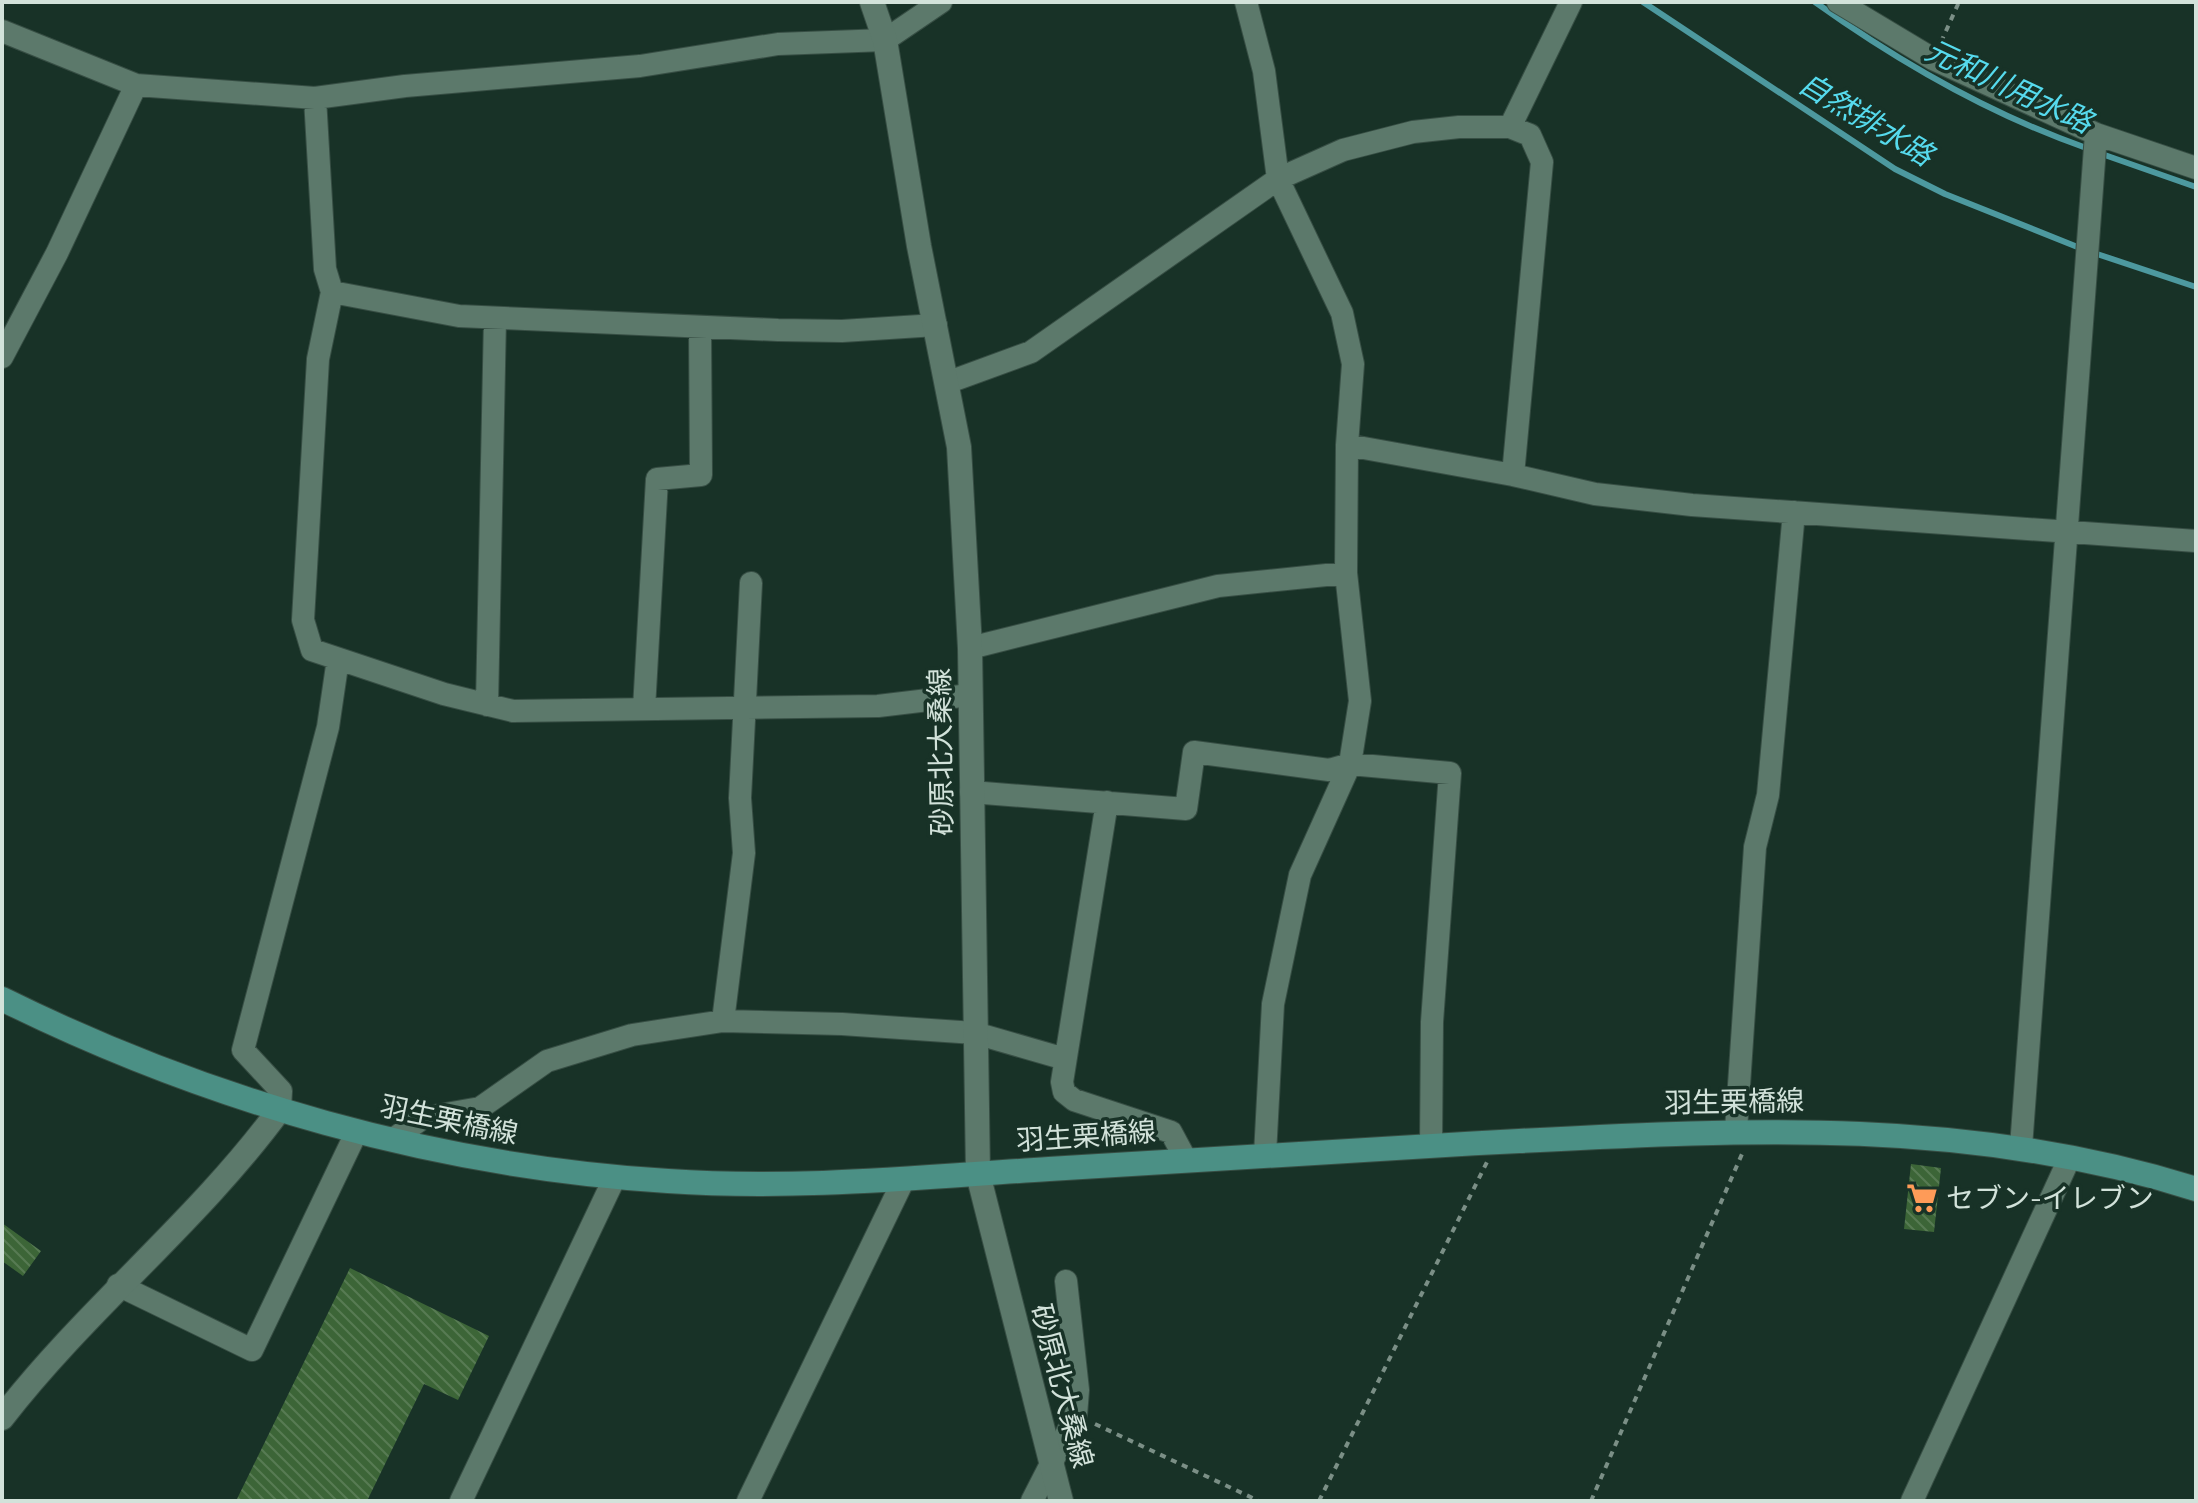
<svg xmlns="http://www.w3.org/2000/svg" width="2198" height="1503" viewBox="0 0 2198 1503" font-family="Raleway,'Noto Sans JP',sans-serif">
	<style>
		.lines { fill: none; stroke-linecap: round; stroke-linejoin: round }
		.stream { stroke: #4d999f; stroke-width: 6 }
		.building { fill: url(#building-back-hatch) }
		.minor-casing { stroke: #374e44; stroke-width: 24 }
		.tertiary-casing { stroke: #374e44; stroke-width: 26 }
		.secondary-casing { stroke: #374e44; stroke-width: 26 }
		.primary-casing { stroke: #374e44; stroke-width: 26 }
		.path { stroke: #7b8f86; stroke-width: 4; stroke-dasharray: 6 6; stroke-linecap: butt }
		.minor { stroke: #5c796b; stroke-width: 22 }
		.tertiary { stroke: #5c796b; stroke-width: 24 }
		.secondary { stroke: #5c796b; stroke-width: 24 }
		.primary { stroke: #4b9085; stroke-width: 24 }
		.labels { text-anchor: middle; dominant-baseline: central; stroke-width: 7; stroke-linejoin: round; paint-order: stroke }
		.street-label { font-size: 28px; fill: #d2e2da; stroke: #183227 }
		.poi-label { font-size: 28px; fill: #d2e2da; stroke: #183227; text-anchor: start }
		.water-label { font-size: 30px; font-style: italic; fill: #56daed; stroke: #183227 }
	</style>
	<defs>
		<pattern id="building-back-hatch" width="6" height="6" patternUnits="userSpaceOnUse" patternTransform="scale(2)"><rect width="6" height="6" fill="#3c6537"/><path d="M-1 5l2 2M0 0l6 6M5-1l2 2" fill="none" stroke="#577b53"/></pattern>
	</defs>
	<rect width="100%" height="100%" fill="#183227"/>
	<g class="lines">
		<!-- stream -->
		<path class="stream" d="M 1643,2 L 1895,169 L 1945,194 L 2080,248
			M 1815,2 C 1899,62 1991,115 2089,149
			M 2099,153 L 2196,187
			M 2097,254 L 2196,287"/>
	</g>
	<!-- building -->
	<path class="building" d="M 1911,1164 L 1941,1168 L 1934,1232 L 1904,1229 Z
		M 2,1223 L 41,1251 L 23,1276 L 2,1261 Z
		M 350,1268 L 489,1336 L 458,1400 L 424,1384 L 367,1501 L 236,1501 Z"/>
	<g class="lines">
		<defs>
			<path id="minor" d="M 1246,2 L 1264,71 L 1278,179 L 1342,313 L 1353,364 L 1347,445 L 1346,573 L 1360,701 L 1350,764 L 1300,875 L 1273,1004 L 1265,1155
				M 1838,2 L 1933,59 L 2096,134 L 2196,168
				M 2,31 L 136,85 L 315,98 L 405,86 L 640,66 L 778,44 L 885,40 L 941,2
				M 315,98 L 325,269 L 332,292 L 318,359 L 303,620 L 312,650 L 444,694 L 513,711 L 878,706 L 970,695
				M 1510,127 L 1530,135 L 1542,162 L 1513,475
				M 332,292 L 459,316 L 778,330 L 842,331 L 936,325
				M 2,357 L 57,253 L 136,85
				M 949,382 L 1031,352 L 1278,179 L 1343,150 L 1413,132 L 1459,127 L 1510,127 L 1571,2
				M 1347,445 L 1513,475 L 1595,494 L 1692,505 L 2196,541
				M 970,648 L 1218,586 L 1346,573
				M 487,705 L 495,318
				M 644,709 L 657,479 L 701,475 L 700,327
				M 971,792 L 1186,809 L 1194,752 L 1329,770 L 1350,764 L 1450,773 L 1432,1022 L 1431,1146
				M 1107,802 L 1062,1082 L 1064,1092 L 1074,1100 L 1171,1132 L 1186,1160
				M 723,1021 L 744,853 L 740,798 L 751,583
				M 280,1109 L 281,1091 L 243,1050 L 328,727 L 338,659
				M 1736,1130 L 1755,847 L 1768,795 L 1794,512
				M 392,1140 L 423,1118 L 480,1108 L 547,1061 L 632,1035 L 723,1021 L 842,1024 L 975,1033 L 1065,1059
				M 2021,1147 L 2096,134
				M 118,1285 L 252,1350 L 357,1131
				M 461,1501 L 615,1177
				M 748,1501 L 904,1179
				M 1032,1501 L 1076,1415 L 1078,1390 L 1066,1281
				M 1912,1501 L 2070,1157"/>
			<path id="tertiary" d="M 2,1418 C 87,1308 199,1220 280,1109"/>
			<path id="secondary" d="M 872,2 L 885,40 L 919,246 L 959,447 L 970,648 L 978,1174 L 1061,1501"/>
			<path id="primary" d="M 2,999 C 208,1101 438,1167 668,1181 C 795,1190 922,1177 1049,1169 C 1205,1159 1362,1149 1519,1141 C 1751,1129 1971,1118 2196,1189"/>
		</defs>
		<!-- minor casing -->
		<use href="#minor" class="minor-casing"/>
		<!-- tertiary casing -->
		<use href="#tertiary" class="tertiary-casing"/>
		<!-- secondary casing -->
		<use href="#secondary" class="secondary-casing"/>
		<!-- primary casing -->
		<use href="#primary" class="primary-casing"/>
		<!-- path -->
		<path class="path" d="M 1941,42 L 1959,2
			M 1095,1424 L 1259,1501
			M 1319,1501 L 1487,1162
			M 1591,1501 L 1742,1154"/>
		<!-- minor -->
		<use href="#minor" class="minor"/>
		<!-- tertiary -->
		<use href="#tertiary" class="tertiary"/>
		<!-- secondary -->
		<use href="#secondary" class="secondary"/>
		<!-- primary -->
		<use href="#primary" class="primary"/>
	</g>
	<!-- icons -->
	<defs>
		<symbol id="supermarket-bare" viewBox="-9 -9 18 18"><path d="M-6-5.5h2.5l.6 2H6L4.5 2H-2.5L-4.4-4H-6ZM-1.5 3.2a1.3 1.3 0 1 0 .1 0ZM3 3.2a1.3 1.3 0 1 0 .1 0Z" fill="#fe9b58" stroke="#183227" stroke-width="2.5" paint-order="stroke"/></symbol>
	</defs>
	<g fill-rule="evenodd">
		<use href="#supermarket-bare" x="1900" y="1176" width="44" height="44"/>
	</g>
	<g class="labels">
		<!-- street labels -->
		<g class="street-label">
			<text transform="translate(941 752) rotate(-91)">砂原北大桑線</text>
			<text transform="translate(1734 1102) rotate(-1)">羽生栗橋線</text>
			<text transform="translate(449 1120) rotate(12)">羽生栗橋線</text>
			<text transform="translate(1086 1136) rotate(-4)">羽生栗橋線</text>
			<text transform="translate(1062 1386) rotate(75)">砂原北大桑線</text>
		</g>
		<!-- poi labels -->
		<g class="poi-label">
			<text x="1946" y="1198">セブン-イレブン</text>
		</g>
		<!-- water labels -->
		<g class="water-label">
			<text transform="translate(2009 86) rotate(25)">元和川用水路</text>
			<text transform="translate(1866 119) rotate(31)">自然排水路</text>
		</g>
	</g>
	<!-- border -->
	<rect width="2198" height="1503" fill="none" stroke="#d2e2da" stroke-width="8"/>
</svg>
